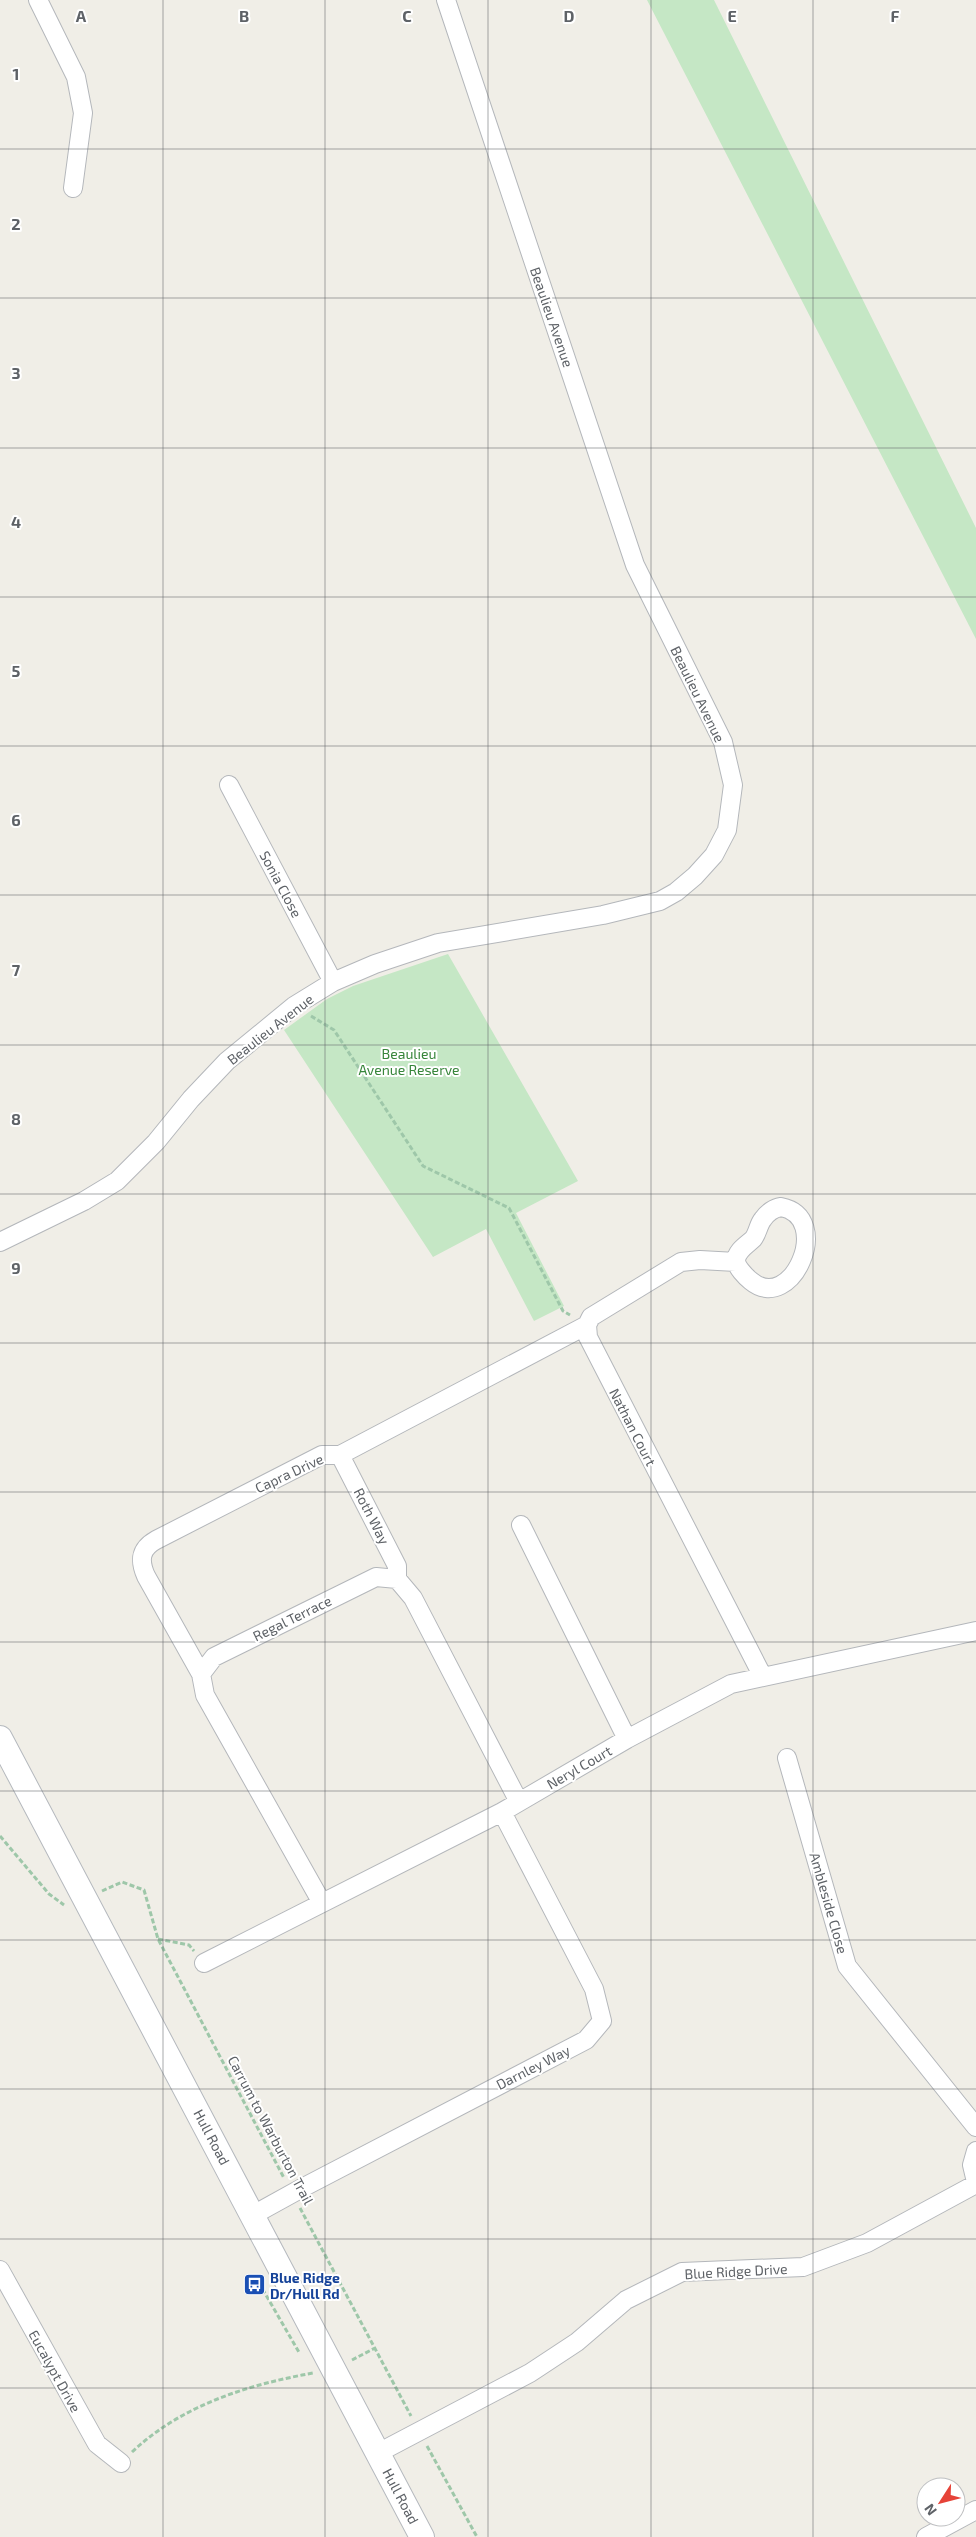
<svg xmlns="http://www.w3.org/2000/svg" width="976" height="2537" viewBox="0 0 976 2537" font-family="'Exo 2',sans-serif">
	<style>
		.green { fill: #c5e7c5 }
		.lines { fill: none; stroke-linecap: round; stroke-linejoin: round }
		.street-casing { stroke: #b4b7bb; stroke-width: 20 }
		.secondary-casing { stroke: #b5b9be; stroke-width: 26 }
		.path { stroke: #9ec7a9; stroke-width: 3; stroke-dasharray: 5 2.5; stroke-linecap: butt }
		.street { stroke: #fff; stroke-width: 18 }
		.secondary { stroke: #fff; stroke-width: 24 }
		.grid { fill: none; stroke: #5e6267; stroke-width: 1; stroke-opacity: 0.55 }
		.labels { text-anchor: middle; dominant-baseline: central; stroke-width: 4; stroke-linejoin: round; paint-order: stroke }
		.street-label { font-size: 14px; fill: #5e6267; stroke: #fff }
		.park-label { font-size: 14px; fill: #37853a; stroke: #fff }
		.transit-label { font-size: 14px; font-weight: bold; fill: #164399; stroke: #fff; text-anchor: start }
		.grid-label { font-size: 16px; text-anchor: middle; font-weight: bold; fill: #5e6267; stroke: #fff; stroke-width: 4; stroke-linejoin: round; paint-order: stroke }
	</style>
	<rect width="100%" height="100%" fill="#f0eee7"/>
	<!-- green -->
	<path class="green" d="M 647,0 L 714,0 L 976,528 L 976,639 Z
		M 448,954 L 578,1181 L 516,1213 L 564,1306 L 534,1321 L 486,1229 L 433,1257 L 284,1030 L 327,999 L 353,986 Z"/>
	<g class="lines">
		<defs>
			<path id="street" d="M 38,0 L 76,77 L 83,113 L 73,188
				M 229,785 L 333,982
				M 781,1207 C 834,1217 792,1315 751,1281 C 746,1277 736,1267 736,1260 C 737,1250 747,1245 753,1239 C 758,1233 758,1225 763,1219 C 767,1213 774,1208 781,1207 Z
				M 0,1242 L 84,1201 L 117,1181 L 156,1142 L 191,1099 L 227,1061 L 294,1006 L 333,982 L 375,964 L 438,943 L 603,915 L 660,901 L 676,892 L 695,876 L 714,855 L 727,830 L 733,785 L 723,742 L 635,565 L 446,0
				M 736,1262 L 700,1260 L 681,1262 L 591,1317 L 587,1325 L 588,1337 L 763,1677
				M 340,1455 L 397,1566 L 397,1579
				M 521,1525 L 627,1739
				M 201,1674 L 146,1576 C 139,1560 140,1549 156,1540 L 322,1455 L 340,1455 L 587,1325
				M 787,1758 L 847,1966 L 976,2127
				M 322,1903 L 205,1695 L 201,1674 L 214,1657 L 376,1577 L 397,1579 L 413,1598 L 519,1802
				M 204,1963 L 502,1812 L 627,1739 L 731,1684 L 976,1631
				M 976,2151 L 972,2165 L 976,2182
				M 253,2215 L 302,2188 L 586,2040 L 602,2021 L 594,1989 L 502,1812
				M 0,2270 L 97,2444 L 121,2463
				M 378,2453 L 530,2373 L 577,2342 L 626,2300 L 682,2272 L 803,2267 L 867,2243 L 976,2184
				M 926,2537 L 976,2510"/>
			<path id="secondary" d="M 0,1738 L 422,2537"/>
		</defs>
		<!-- street casing -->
		<use href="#street" class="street-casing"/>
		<!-- secondary casing -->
		<use href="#secondary" class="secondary-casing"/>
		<!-- path -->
		<path class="path" d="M 311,1016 L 334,1030 L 423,1166 L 509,1208 L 563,1311 L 570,1315
			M 0,1836 L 49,1894 L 64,1905
			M 102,1891 L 122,1882 L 144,1890 L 158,1939 L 284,2178
			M 158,1939 L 189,1945 L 194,1951
			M 300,2208 L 411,2416
			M 255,2276 L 300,2354
			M 352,2360 L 375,2348
			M 427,2446 L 477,2537
			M 132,2452 C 182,2405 247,2385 313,2373"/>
		<!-- street -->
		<use href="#street" class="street"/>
		<!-- secondary -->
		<use href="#secondary" class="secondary"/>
	</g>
	<!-- grid -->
	<path class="grid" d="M 163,0 L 163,2537M 325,0 L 325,2537M 488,0 L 488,2537M 651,0 L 651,2537M 813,0 L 813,2537M 0,149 L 976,149M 0,298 L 976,298M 0,448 L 976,448M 0,597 L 976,597M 0,746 L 976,746M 0,895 L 976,895M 0,1045 L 976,1045M 0,1194 L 976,1194M 0,1343 L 976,1343M 0,1492 L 976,1492M 0,1642 L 976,1642M 0,1791 L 976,1791M 0,1940 L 976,1940M 0,2089 L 976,2089M 0,2239 L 976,2239M 0,2388 L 976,2388"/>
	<!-- icons -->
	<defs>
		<symbol id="bus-square" viewBox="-11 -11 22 22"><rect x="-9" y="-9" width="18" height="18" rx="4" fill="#1a4fb4" stroke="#fff"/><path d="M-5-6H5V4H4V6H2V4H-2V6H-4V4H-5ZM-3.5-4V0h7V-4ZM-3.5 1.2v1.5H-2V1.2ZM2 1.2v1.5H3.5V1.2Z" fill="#fff"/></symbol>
	</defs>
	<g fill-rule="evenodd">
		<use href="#bus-square" x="242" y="2272" width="25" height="25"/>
	</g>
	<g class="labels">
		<!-- street labels -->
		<g class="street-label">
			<text transform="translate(552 317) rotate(71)">Beaulieu Avenue</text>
			<text transform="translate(698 694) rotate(64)">Beaulieu Avenue</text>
			<text transform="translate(281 884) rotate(62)">Sonia Close</text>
			<text transform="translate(270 1029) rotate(-38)">Beaulieu Avenue</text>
			<text transform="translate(633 1427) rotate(63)">Nathan Court</text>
			<text transform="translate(289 1473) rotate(-25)">Capra Drive</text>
			<text transform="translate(372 1516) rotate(63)">Roth Way</text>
			<text transform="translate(292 1618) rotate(-26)">Regal Terrace</text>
			<text transform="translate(579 1767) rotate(-30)">Neryl Court</text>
			<text transform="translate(829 1903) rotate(74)">Ambleside Close</text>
			<text transform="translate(533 2067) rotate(-27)">Darnley Way</text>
			<text transform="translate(271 2130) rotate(62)">Carrum to Warburton Trail</text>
			<text transform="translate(212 2137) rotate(62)">Hull Road</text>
			<text transform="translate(736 2271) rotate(-3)">Blue Ridge Drive</text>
			<text transform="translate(55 2371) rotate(61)">Eucalypt Drive</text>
			<text transform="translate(401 2496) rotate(62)">Hull Road</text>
		</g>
		<!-- park labels -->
		<g class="park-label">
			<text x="409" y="1053">Beaulieu<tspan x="409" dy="16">Avenue Reserve</tspan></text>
		</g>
		<!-- transit labels -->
		<g class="transit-label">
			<text x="270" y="2277">Blue Ridge<tspan x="270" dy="16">Dr/Hull Rd</tspan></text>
		</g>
	</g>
	<g class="grid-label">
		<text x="81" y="22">A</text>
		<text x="244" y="22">B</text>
		<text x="407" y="22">C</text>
		<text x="569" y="22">D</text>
		<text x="732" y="22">E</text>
		<text x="895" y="22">F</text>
		<text x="16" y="80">1</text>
		<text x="16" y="230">2</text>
		<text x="16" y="379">3</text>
		<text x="16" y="528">4</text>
		<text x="16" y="677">5</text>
		<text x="16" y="826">6</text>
		<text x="16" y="976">7</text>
		<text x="16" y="1125">8</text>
		<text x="16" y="1274">9</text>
	</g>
	<!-- north arrow -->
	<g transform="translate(941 2502) rotate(234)"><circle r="24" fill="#ffffff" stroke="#bfc0c2"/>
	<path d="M0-4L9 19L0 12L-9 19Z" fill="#e64338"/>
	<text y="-8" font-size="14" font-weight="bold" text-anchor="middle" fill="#5e6267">N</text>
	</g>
</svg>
